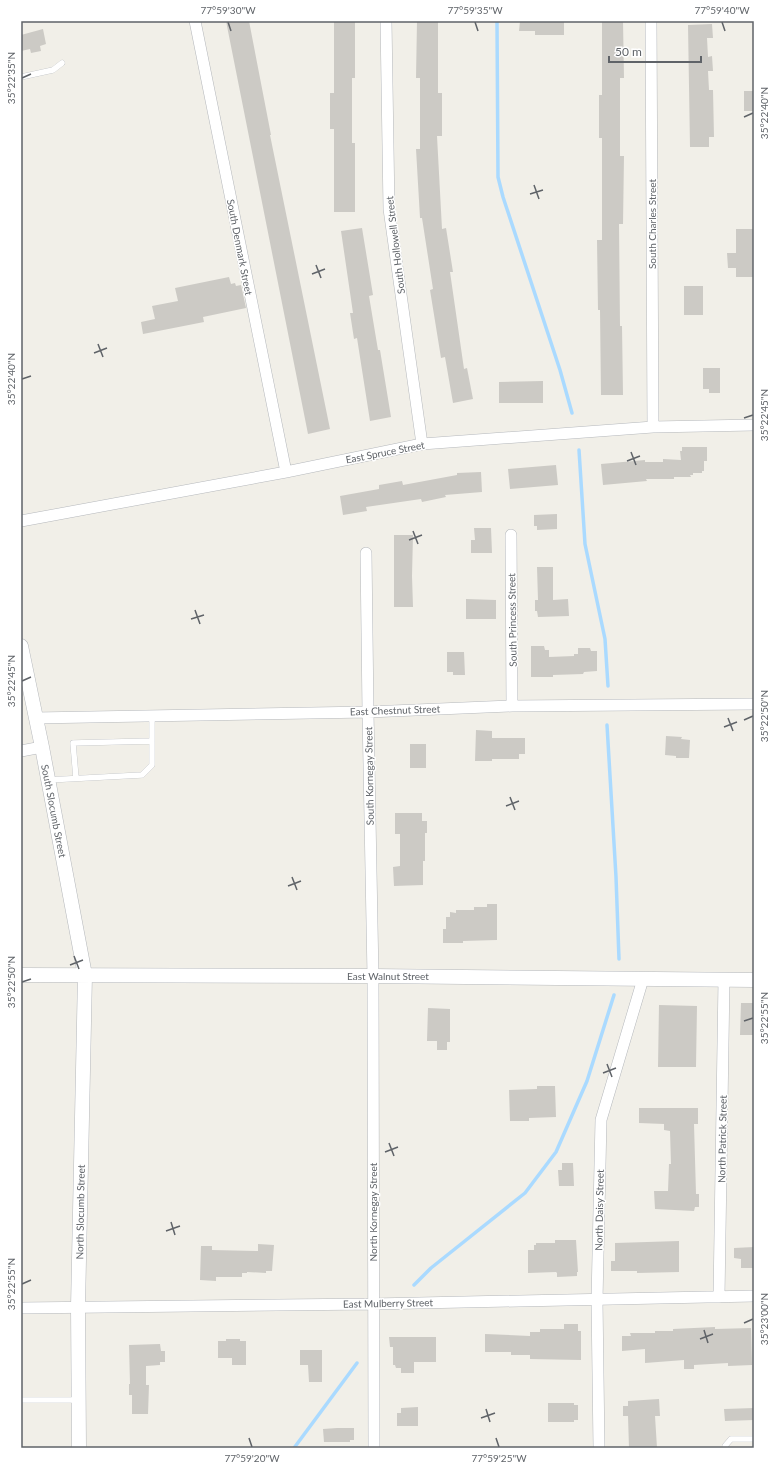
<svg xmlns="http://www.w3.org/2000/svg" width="775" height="1469" viewBox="0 0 775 1469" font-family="Lato,sans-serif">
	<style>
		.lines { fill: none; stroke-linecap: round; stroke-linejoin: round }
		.stream { stroke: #aadaff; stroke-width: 3.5 }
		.building { fill: #cccac5 }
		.service-casing { stroke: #b5b8bc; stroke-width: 6 }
		.minor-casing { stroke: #b5b8bc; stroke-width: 12 }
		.tertiary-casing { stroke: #b5b8bc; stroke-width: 15 }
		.service { stroke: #fff; stroke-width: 5.5 }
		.minor { stroke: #fff; stroke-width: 11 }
		.tertiary { stroke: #fff; stroke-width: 14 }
		.ticks { fill: none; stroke: #5f6368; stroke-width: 1.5 }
		.labels { text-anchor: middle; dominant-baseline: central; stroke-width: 3; stroke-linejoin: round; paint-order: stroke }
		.street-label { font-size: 10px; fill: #5f6368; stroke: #fff }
		.neatline { fill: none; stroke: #5f6368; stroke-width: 1.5 }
		.ticks-label { font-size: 10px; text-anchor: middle; fill: #5f6368 }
	</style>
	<rect width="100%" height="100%" fill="#f1efe8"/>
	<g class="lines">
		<!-- stream -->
		<path class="stream" d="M 497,21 L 498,177 L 503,197 L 560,370 L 572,413
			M 579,450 L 585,544 L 605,639 L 608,686
			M 607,725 L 616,877 L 619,959
			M 414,1285 L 431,1268 L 525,1193 L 556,1152 L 587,1081 L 614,995
			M 294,1448 L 357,1363"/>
	</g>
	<!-- building -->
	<path class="building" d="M 226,21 L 249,21 L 271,135 L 270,135 L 330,429 L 308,434 Z
		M 334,21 L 355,21 L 355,78 L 352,78 L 352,143 L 355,143 L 355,212 L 334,212 L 334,129 L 330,129 L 330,93 L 334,93 Z
		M 417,21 L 438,21 L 438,93 L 442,93 L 442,136 L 437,136 L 442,229 L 446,228 L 453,272 L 450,272 L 464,369 L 467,368 L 473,399 L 453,403 L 445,357 L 441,358 L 430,290 L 433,289 L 422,218 L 420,218 L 416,149 L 420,149 L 420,78 L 416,78 Z
		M 520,21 L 564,21 L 564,35 L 535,35 L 535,31 L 519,31 Z
		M 602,21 L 623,21 L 624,78 L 620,78 L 620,156 L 624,156 L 623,224 L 619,224 L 620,326 L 622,326 L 623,395 L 601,395 L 600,310 L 598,310 L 597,240 L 602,240 L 602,138 L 599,138 L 599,95 L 602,95 Z
		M 712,24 L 713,38 L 707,38 L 708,57 L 712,56 L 713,71 L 708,71 L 709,90 L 713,90 L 714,137 L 709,137 L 709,147 L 690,147 L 688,25 Z
		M 43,29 L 46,44 L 40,46 L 41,51 L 31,53 L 30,49 L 21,51 L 21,35 Z
		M 744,91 L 754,91 L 754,111 L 744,111 Z
		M 362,228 L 373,295 L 369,296 L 378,350 L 380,350 L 391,417 L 370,421 L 357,338 L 354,339 L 350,313 L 353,313 L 341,231 Z
		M 736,229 L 754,229 L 754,277 L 736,277 L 736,268 L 728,268 L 727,253 L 736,253 Z
		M 229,277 L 231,284 L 235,283 L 236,286 L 241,285 L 246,308 L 203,317 L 204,322 L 143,334 L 141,322 L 155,319 L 152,306 L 178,301 L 175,288 Z
		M 684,286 L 703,286 L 703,315 L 684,315 Z
		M 703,368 L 720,368 L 720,393 L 709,393 L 709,389 L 703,389 Z
		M 543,381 L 543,403 L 499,403 L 499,382 Z
		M 682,447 L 707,447 L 707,461 L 704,461 L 704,471 L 702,471 L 702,473 L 693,473 L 693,475 L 690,475 L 691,477 L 674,477 L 674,479 L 646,479 L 647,481 L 603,485 L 601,464 L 645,460 L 645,462 L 663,462 L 663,459 L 681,460 L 680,451 L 682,451 Z
		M 556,465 L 558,485 L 510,489 L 508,469 Z
		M 481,472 L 482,492 L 445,495 L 446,497 L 422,502 L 421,499 L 366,507 L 367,511 L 343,515 L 340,496 L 379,489 L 379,485 L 402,481 L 403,485 L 457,475 L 457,473 Z
		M 557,514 L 557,529 L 537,530 L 537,526 L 534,526 L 534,515 Z
		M 474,528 L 491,528 L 492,553 L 471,553 L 471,540 L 475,540 Z
		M 394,535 L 413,535 L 412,576 L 413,607 L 394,607 Z
		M 537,567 L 553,567 L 553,600 L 568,599 L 569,616 L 538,617 L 537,611 L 535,611 L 535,600 L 538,600 Z
		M 466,599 L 496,600 L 496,619 L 466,619 Z
		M 531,646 L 544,646 L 545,650 L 549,650 L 549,657 L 574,656 L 574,654 L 578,654 L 578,648 L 590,648 L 591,651 L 597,651 L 597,671 L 584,672 L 583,674 L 553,675 L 553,677 L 531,677 Z
		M 447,652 L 464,652 L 465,675 L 453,675 L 453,672 L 447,672 Z
		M 476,730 L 492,731 L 492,738 L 525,738 L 525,754 L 519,754 L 519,759 L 492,759 L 492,761 L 475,761 Z
		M 666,736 L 682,737 L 681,739 L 690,740 L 689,758 L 676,758 L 676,756 L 665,755 Z
		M 410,744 L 426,744 L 426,768 L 410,768 Z
		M 395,813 L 422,813 L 422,821 L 427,821 L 427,833 L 425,833 L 425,861 L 423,861 L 423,885 L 394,886 L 393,867 L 400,866 L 400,834 L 395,834 Z
		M 487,904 L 497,904 L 497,940 L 463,941 L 463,943 L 443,943 L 443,929 L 446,929 L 446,917 L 450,917 L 450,912 L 456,913 L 456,910 L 474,910 L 474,907 L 487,907 Z
		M 741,1003 L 754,1003 L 754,1035 L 740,1035 Z
		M 659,1005 L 697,1006 L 696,1067 L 658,1067 Z
		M 428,1008 L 450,1009 L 450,1042 L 447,1042 L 447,1050 L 437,1050 L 437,1041 L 427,1041 Z
		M 537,1086 L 555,1086 L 556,1117 L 529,1118 L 529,1121 L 510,1121 L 509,1090 L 537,1089 Z
		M 639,1108 L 698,1108 L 698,1124 L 694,1124 L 696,1194 L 699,1194 L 699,1207 L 695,1207 L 694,1211 L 655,1209 L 654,1191 L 668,1191 L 669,1164 L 671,1164 L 670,1131 L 664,1130 L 664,1124 L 639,1123 Z
		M 562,1163 L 573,1163 L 574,1186 L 559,1186 L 558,1170 L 562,1170 Z
		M 555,1240 L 576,1240 L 578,1272 L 577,1272 L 577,1276 L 557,1277 L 557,1273 L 556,1272 L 528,1273 L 528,1250 L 534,1250 L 534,1245 L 536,1245 L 536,1243 L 555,1243 Z
		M 679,1241 L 679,1272 L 637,1273 L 637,1271 L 611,1271 L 611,1261 L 615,1261 L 615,1243 Z
		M 258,1244 L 274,1245 L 272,1271 L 266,1271 L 266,1273 L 247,1272 L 247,1273 L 242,1273 L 242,1277 L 216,1277 L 216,1281 L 200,1280 L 201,1246 L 212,1246 L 212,1250 L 258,1251 Z
		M 754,1247 L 754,1268 L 741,1268 L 741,1259 L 734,1258 L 734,1248 Z
		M 564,1324 L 578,1324 L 578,1331 L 581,1331 L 581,1360 L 530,1359 L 530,1355 L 511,1355 L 511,1352 L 485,1352 L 485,1334 L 530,1336 L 530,1332 L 540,1332 L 540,1329 L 564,1329 Z
		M 715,1327 L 715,1329 L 751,1328 L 752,1365 L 728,1366 L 728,1363 L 694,1365 L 694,1369 L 684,1369 L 684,1360 L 645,1363 L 645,1349 L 622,1351 L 622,1336 L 631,1336 L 630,1333 L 655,1333 L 655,1331 L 673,1331 L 673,1329 Z
		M 389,1337 L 436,1337 L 436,1362 L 414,1362 L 414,1373 L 401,1373 L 401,1368 L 396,1368 L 395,1365 L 393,1365 L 393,1347 L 390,1347 Z
		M 226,1339 L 240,1339 L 240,1341 L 246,1341 L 246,1365 L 232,1365 L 232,1358 L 218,1358 L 218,1341 L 226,1341 Z
		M 160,1344 L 161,1351 L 165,1351 L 165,1362 L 160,1362 L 160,1365 L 146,1366 L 146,1385 L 149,1385 L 148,1414 L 132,1414 L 132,1395 L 129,1395 L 129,1384 L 130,1384 L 129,1345 Z
		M 300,1350 L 322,1350 L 322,1382 L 309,1382 L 308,1365 L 300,1365 Z
		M 659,1399 L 660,1416 L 655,1416 L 657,1448 L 629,1448 L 628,1416 L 623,1416 L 623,1406 L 628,1406 L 628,1401 Z
		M 548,1403 L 574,1403 L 574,1405 L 578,1405 L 578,1420 L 574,1420 L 574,1422 L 548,1422 Z
		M 418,1407 L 418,1426 L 397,1426 L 397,1413 L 401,1413 L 401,1408 Z
		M 754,1408 L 754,1420 L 725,1421 L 724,1409 Z
		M 337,1428 L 354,1428 L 354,1440 L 350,1440 L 350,1442 L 324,1442 L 323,1429 Z"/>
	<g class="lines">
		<defs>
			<path id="service" d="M 21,77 L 53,70 L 62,63
				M 76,778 L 73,743 L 152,741
				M 48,780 L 142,775 L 152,765 L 152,716
				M 21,1400 L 78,1400
				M 725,1448 L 725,1446 L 731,1439 L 754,1439"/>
			<path id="minor" d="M 195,21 L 286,472
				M 386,21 L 389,209 L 422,444
				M 651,21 L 653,427
				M 21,521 L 286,472 L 422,444 L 653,427 L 754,425
				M 511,535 L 512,706
				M 366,553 L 368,712 L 373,976 L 374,1448
				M 35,718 L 368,712 L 512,706 L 754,704
				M 21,751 L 42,747
				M 719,1297 L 724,980
				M 21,1308 L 373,1304 L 754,1296
				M 599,1448 L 597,1300 L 601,1120 L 643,979"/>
			<path id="tertiary" d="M 21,646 L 42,747 L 85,975 L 78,1307 L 79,1448
				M 21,975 L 373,976 L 754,980"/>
		</defs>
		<!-- service casing -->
		<use href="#service" class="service-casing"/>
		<!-- minor casing -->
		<use href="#minor" class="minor-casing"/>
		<!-- tertiary casing -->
		<use href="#tertiary" class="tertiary-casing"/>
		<!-- service -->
		<use href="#service" class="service"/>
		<!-- minor -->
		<use href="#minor" class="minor"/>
		<!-- tertiary -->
		<use href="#tertiary" class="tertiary"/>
	</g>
	<!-- ticks -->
	<path class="ticks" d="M 228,22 L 231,31M 475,22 L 478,31M 722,22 L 725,31M 22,78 L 31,74M 744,117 L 753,113M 534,185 L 539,199M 530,194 L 543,190M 316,265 L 321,278M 312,274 L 325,269M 98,344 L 103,357M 94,353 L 107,348M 22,379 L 31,376M 744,418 L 753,415M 631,452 L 636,465M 627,461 L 640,456M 413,531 L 418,544M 409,540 L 422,535M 195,610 L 200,624M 191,619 L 204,615M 22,681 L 31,677M 728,718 L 733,731M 744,720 L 753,716M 724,727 L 737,722M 510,797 L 515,810M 506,806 L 519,801M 292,877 L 297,890M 288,886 L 301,881M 74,956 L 79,969M 70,965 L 83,960M 22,982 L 31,979M 744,1021 L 753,1018M 607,1064 L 612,1077M 603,1073 L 616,1068M 389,1143 L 394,1156M 385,1152 L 398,1147M 171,1222 L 175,1235M 166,1231 L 180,1226M 22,1284 L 31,1280M 744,1323 L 753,1319M 704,1330 L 708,1343M 700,1339 L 713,1334M 486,1409 L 490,1422M 481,1418 L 495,1413M 249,1438 L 252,1447M 496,1438 L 499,1447"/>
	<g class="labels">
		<!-- street labels -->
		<g class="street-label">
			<text transform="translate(652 224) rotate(-90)">South Charles Street</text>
			<text transform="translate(395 245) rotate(-97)">South Hollowell Street</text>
			<text transform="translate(240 247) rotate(79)">South Denmark Street</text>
			<text transform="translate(385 452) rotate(-11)">East Spruce Street</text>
			<text transform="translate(512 620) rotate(-91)">South Princess Street</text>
			<text transform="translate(395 710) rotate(-2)">East Chestnut Street</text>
			<text transform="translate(369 776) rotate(-91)">South Kornegay Street</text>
			<text transform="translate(54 811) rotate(79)">South Slocumb Street</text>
			<text x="388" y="976">East Walnut Street</text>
			<text transform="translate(722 1139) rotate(-89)">North Patrick Street</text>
			<text transform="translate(599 1210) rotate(-89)">North Daisy Street</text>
			<text transform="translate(80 1212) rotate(-89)">North Slocumb Street</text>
			<text transform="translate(373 1212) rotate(-90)">North Kornegay Street</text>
			<text transform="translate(388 1303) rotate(-1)">East Mulberry Street</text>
		</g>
	</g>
	<!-- border -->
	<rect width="775" height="1469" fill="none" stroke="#ffffff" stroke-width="44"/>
	<!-- scale -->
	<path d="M609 56v6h92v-6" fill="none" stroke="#5f6368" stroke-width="2"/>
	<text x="615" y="56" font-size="12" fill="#5f6368" stroke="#ffffff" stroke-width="3" paint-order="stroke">50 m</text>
	<rect x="22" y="22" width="731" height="1425" class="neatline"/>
	<g class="ticks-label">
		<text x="228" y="14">77°59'30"W</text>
		<text x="475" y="14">77°59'35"W</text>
		<text x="722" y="14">77°59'40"W</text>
		<text transform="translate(11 78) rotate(-90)" y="4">35°22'35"N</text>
		<text transform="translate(764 113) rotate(-90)" y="4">35°22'40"N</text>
		<text transform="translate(11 379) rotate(-90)" y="4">35°22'40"N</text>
		<text transform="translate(764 415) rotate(-90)" y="4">35°22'45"N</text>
		<text transform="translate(11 681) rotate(-90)" y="4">35°22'45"N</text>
		<text transform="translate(764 716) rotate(-90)" y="4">35°22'50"N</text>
		<text transform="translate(11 982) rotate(-90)" y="4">35°22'50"N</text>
		<text transform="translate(764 1018) rotate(-90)" y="4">35°22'55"N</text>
		<text transform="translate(11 1284) rotate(-90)" y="4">35°22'55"N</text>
		<text transform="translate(764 1319) rotate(-90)" y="4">35°23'00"N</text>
		<text x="252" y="1462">77°59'20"W</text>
		<text x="499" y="1462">77°59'25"W</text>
	</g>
</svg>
